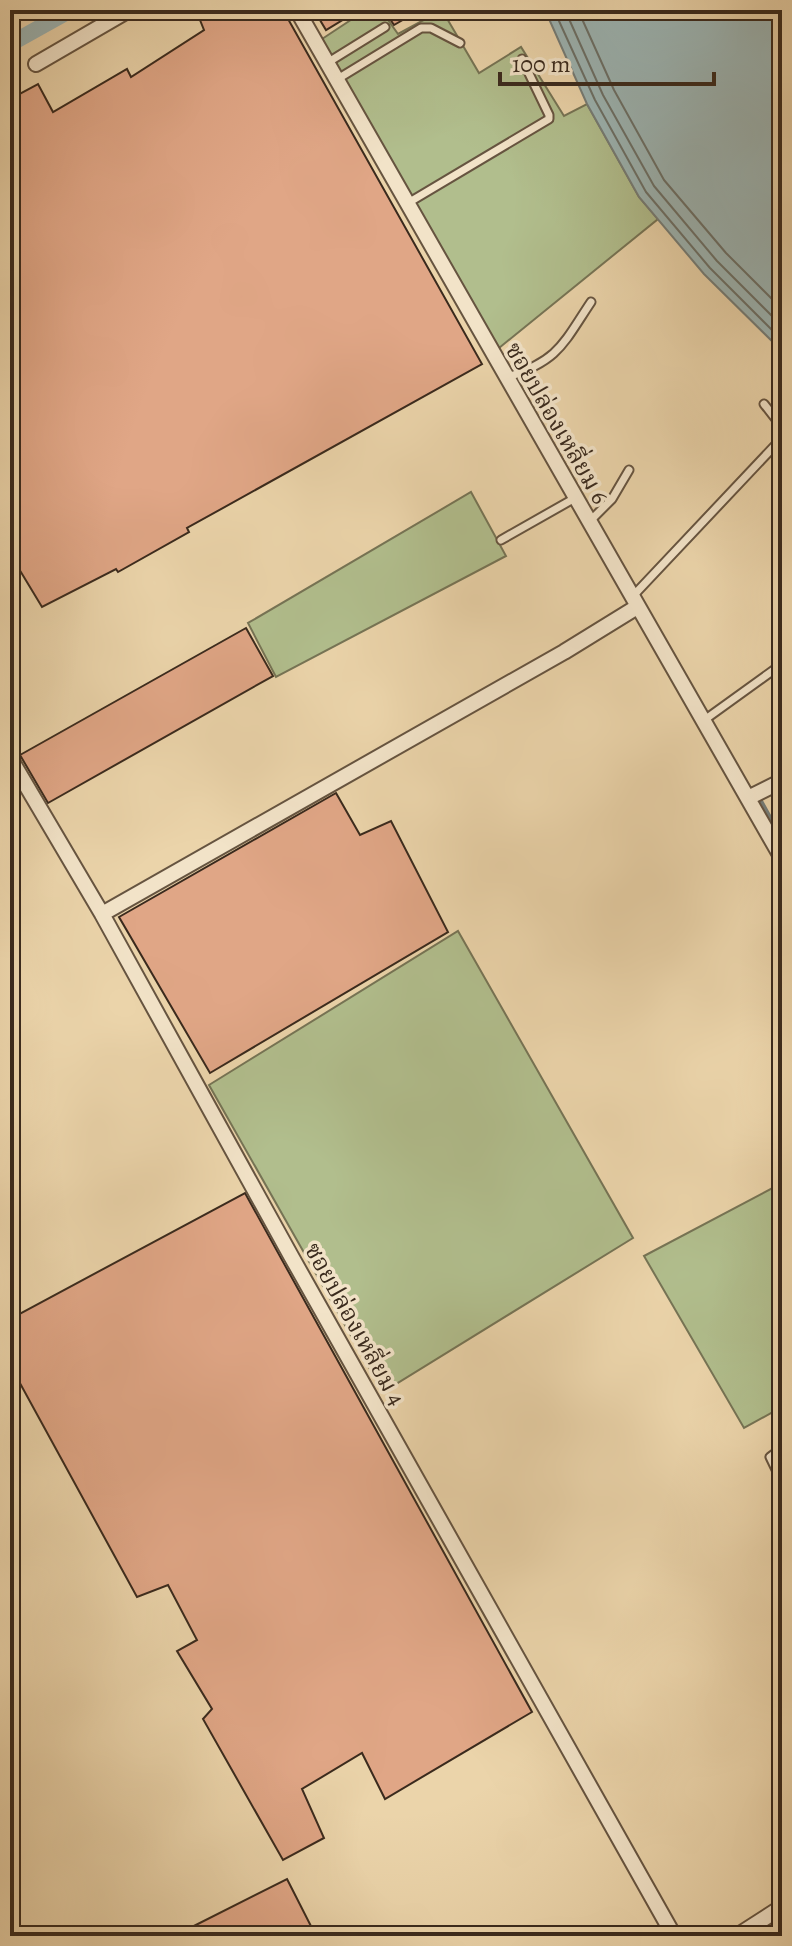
<svg xmlns="http://www.w3.org/2000/svg" width="792" height="1946" viewBox="0 0 792 1946" font-family="Alegreya,'Noto Serif Thai',serif">
	<style>
		.green { fill: #b1be8d; stroke: #767455; stroke-width: 2 }
		.water { fill: #9cb5b4; stroke: #757d78; stroke-width: 2 }
		.lines { fill: none; stroke-linecap: round; stroke-linejoin: round }
		.shore { stroke: #6b7068; stroke-width: 2 }
		.stream { stroke: #757d78; stroke-width: 4 }
		.canal { stroke: #9cb5b4; stroke-width: 16 }
		.building { fill: #e0a686; stroke: #3a2a1d; stroke-width: 2 }
		.service-casing { stroke: #665440; stroke-width: 11 }
		.minor-casing { stroke: #665440; stroke-width: 18 }
		.service { stroke: #f2e3c8; stroke-width: 7 }
		.minor { stroke: #f2e3c8; stroke-width: 14 }
		.labels { text-anchor: middle; dominant-baseline: central; stroke-width: 7; stroke-linejoin: round; paint-order: stroke }
		.street-label { font-size: 24px; fill: #3a2a1d; stroke: #f2e3c8 }
	</style>
	<rect width="100%" height="100%" fill="#ebd4aa"/>
	<filter id="stains"><feTurbulence type="fractalNoise" baseFrequency=".0025" numOctaves="4"/><feColorMatrix values="0 0 0 0 .2 0 0 0 0 .09 0 0 0 0 .02 0 0 0 .5 -.17"/></filter>
	<radialGradient id="worn" r=".72"><stop offset=".6" stop-color="#630" stop-opacity="0"/><stop offset="1" stop-color="#630" stop-opacity=".3"/></radialGradient>
	<!-- green -->
	<path class="green" d="M 366,10 L 381,10 L 398,34 L 442,10 L 479,73 L 521,47 L 564,116 L 587,104 L 639,197 L 658,219 L 499,348 L 372,133 L 322,39 Z
		M 471,492 L 506,556 L 276,677 L 248,623 Z
		M 458,931 L 633,1238 L 383,1392 L 209,1085 Z
		M 782,1183 L 782,1407 L 744,1428 L 644,1256 Z"/>
	<!-- water -->
	<path class="water" d="M 545,10 L 782,10 L 782,351 L 704,274 L 639,197 L 587,104 Z"/>
	<g class="lines">
		<!-- shore -->
		<path class="shore" d="M 554,10 L 595,100 L 646,192 L 710,268 L 782,340
			M 565,10 L 603,95 L 654,186 L 717,261 L 782,326
			M 578,10 L 614,90 L 664,180 L 726,253 L 782,309"/>
		<!-- stream -->
		<path class="stream" d="M 761,801 L 782,839"/>
		<!-- canal -->
		<path class="canal" d="M 10,44 L 71,10"/>
	</g>
	<!-- building -->
	<path class="building" d="M 196,10 L 283,10 L 482,364 L 187,528 L 189,532 L 118,572 L 116,569 L 42,607 L 10,554 L 10,99 L 38,84 L 53,112 L 127,69 L 131,77 L 204,30 Z
		M 314,10 L 359,10 L 326,30 Z
		M 384,10 L 420,10 L 394,25 Z
		M 246,628 L 273,676 L 48,803 L 20,755 Z
		M 336,793 L 360,835 L 391,821 L 448,932 L 210,1073 L 119,917 Z
		M 245,1193 L 532,1712 L 385,1799 L 362,1753 L 302,1789 L 324,1838 L 283,1860 L 203,1719 L 212,1709 L 177,1651 L 197,1640 L 168,1585 L 137,1597 L 10,1365 L 10,1319 Z
		M 287,1879 L 316,1936 L 174,1936 Z"/>
	<g class="lines">
		<defs>
			<path id="service" d="M 327,63 L 385,27
				M 336,80 L 421,28 L 431,28 L 460,43
				M 408,203 L 549,119 L 549,115 L 522,59
				M 508,377 C 559,360 563,344 591,302
				M 764,404 L 782,427
				M 590,521 L 612,499 L 629,470
				M 501,540 L 575,498
				M 633,596 L 782,438
				M 703,721 L 782,664
				M 782,1448 L 770,1457 L 782,1482"/>
			<path id="minor" d="M 297,10 L 782,858
				M 36,64 L 129,10
				M 10,758 L 102,914 L 291,1256 L 674,1936
				M 748,798 L 782,781
				M 102,914 L 564,652 L 637,607
				M 737,1936 L 782,1907"/>
		</defs>
		<!-- service casing -->
		<use href="#service" class="service-casing"/>
		<!-- minor casing -->
		<use href="#minor" class="minor-casing"/>
		<!-- service -->
		<use href="#service" class="service"/>
		<!-- minor -->
		<use href="#minor" class="minor"/>
	</g>
	<g class="labels">
		<!-- street labels -->
		<g class="street-label">
			<text transform="translate(557 423) rotate(60)">ซอยปล่องเหลี่ยม 6</text>
			<text transform="translate(355 1324) rotate(61)">ซอยปล่องเหลี่ยม 4</text>
		</g>
	</g>
	<!-- margin -->
	<rect width="792" height="1946" fill="none" stroke="#ebd4aa" stroke-width="40"/>
	<rect x="12" y="12" width="768" height="1922" fill="none" stroke="#3a2a1d" stroke-width="4"/>
	<rect x="20" y="20" width="752" height="1906" fill="none" stroke="#3a2a1d" stroke-width="2"/>
	<!-- scale -->
	<path d="M500 72v12h214v-12" fill="none" stroke="#3a2a1d" stroke-width="4"/>
	<text x="512" y="72" font-size="24" fill="#3a2a1d" stroke="#f2e3c8" stroke-width="6" paint-order="stroke">100 m</text>
	<rect width="100%" height="100%" filter="url(#stains)"/>
	<rect width="100%" height="100%" fill="url(#worn)"/>
</svg>
